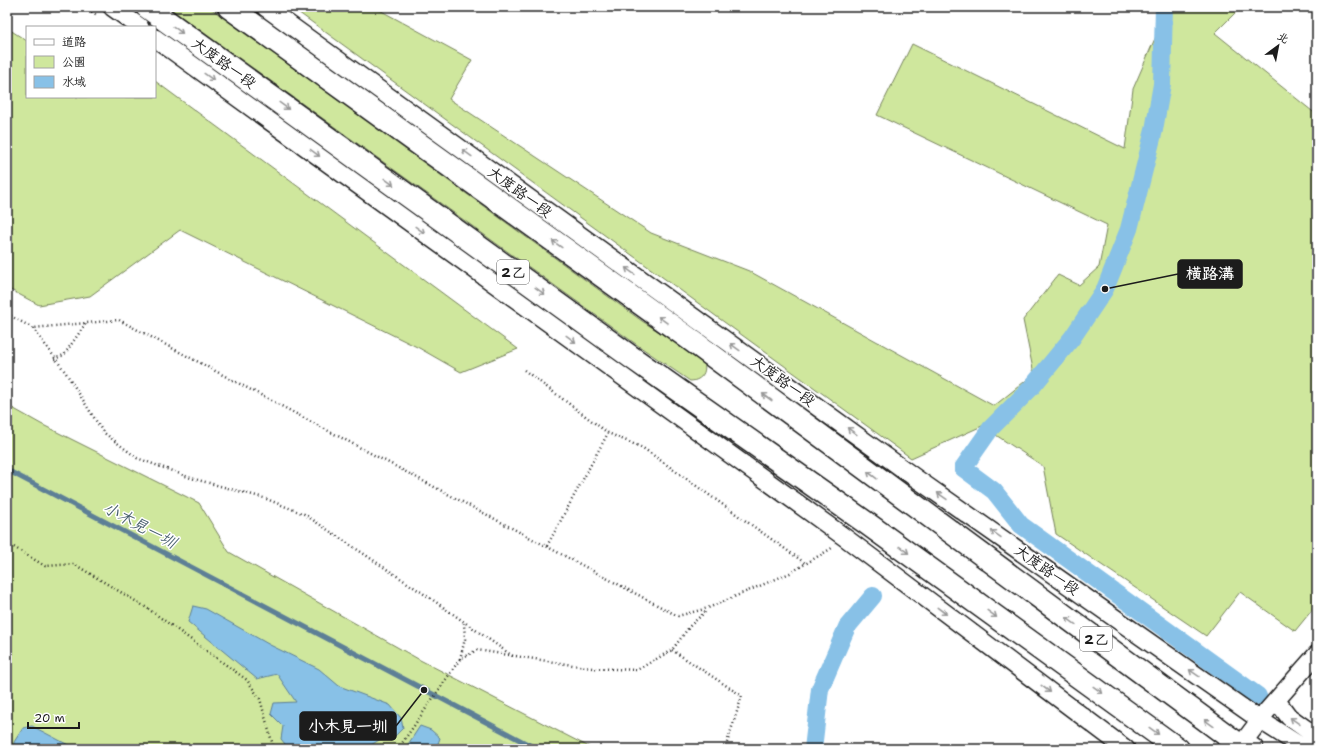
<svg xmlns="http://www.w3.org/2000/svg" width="1324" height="756" viewBox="0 0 1324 756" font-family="'Shantell Sans','LXGW WenKai TC',sans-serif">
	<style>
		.green { fill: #cfe79d; stroke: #76825c }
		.water { fill: #88c1e7; stroke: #5d7f96 }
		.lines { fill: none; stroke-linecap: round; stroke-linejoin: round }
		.stream { stroke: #5d7f96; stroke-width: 5 }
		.canal { stroke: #88c1e7; stroke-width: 18 }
		.minor-casing { stroke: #1c1c1c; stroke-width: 20 }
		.major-casing { stroke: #1c1c1c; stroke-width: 25 }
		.highway-casing { stroke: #1c1c1c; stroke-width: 25 }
		.path { stroke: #1c1c1c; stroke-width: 2.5; stroke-dasharray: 1 3; stroke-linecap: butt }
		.minor { stroke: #fff; stroke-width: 17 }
		.major { stroke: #fff; stroke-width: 22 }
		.highway { stroke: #fff; stroke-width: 22 }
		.oneway { stroke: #999 }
		.labels { text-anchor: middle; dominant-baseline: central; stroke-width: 3; stroke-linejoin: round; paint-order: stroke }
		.shield { fill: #fff; stroke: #606060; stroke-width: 1 }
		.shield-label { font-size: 14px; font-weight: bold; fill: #1c1c1c }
		.street-label { font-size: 15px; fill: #1c1c1c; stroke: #fff }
		.water-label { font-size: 16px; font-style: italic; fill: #475e6d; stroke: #fff }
		.leader { fill: none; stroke: #1c1c1c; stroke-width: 1.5 }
		.callout-dot { fill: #1c1c1c; stroke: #fff; stroke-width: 1.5 }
		.callout { fill: #1c1c1c; stroke: #1c1c1c; stroke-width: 1.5 }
		.callout-label { font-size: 16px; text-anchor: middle; font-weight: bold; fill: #fff }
	</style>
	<rect width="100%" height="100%" fill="#fff"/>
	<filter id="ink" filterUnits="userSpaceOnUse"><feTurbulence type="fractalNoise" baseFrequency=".025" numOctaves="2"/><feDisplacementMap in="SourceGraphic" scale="8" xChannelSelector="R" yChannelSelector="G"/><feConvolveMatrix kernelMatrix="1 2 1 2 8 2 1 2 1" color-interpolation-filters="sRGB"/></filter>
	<g filter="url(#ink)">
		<!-- green -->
		<path class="green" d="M 168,7 L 209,7 L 642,321 L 702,359 C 709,370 702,381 690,381 L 633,342 Z
			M 291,7 L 374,7 L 472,60 L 449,99 L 651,233 L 749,271 L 994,406 L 1034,374 L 1023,320 L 1058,275 L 1079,285 L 1099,267 L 1107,225 L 877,115 L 912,44 L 1125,149 L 1133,89 L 1166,13 L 1164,7 L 1241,7 L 1215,33 L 1317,115 L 1317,604 L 1295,631 L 1240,592 L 1206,636 L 1056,534 L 1043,466 L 982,426 L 911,458 Z
			M 7,28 L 27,41 L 27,97 L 155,97 L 155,81 L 518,349 L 461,372 L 419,348 L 180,230 L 90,296 L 39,305 L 7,288 Z
			M 7,405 L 41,424 L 199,503 L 229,552 L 420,660 L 593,749 L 7,749 Z"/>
		<!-- water -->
		<path class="water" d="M 193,606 L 206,609 L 270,645 L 319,669 L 339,686 L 390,705 L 401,718 L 403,728 L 395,736 L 384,737 L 371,745 L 352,746 L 347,749 L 289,749 L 281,739 L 283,726 L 271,714 L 274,703 L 296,702 L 277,674 L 257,679 L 188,622 Z
			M 32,726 L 76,749 L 14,749 L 14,742 L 23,728 Z
			M 420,726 L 431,730 L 440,738 L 436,749 L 405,749 Z"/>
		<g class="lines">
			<!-- stream -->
			<path class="stream" d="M 7,470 L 537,749"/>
			<!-- canal -->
			<path class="canal" d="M 1164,7 L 1162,84 L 1154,130 L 1129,229 L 1105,289 L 1072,338 L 1031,388 L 991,428 L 963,468 L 994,491 L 1021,525 L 1258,696
				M 813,749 L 820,689 L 847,627 L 873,596"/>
			<defs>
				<path id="minor" d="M 112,7 L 140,27
					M 265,7 L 917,479 L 1260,720 L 1305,749
					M 155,38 L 847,539 L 1126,749
					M 1277,701 L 1289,717 L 1317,737
					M 1238,749 L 1266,712 L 1317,654"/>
				<path id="major" d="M 147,7 L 631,357 L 865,522 L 1178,749
					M 229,7 L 687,337 L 1241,746 L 1252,749"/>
				<path id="highway" d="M 1241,746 L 1243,749"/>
			</defs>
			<!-- minor casing -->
			<use href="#minor" class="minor-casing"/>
			<!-- major casing -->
			<use href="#major" class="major-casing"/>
			<!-- highway casing -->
			<use href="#highway" class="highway-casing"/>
			<!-- path -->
			<path class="path" d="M 85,7 L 98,16
				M 7,314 L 33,328 L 119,320 L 678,616 L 708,608 L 790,573 L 832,548
				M 33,328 L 66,373 L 103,432 L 137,458 L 191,478 L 264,498 L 304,514 L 433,600 L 514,657
				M 54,359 L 64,355 L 86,323
				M 524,370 L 608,433 L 643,448 L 805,563
				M 7,543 L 45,566 L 74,564 L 147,608 L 247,680 L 260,699 L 274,749
				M 547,546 L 608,433
				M 672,650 L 742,696 L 725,749
				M 460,659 L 465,639 L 464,623
				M 398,749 L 460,659 L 477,650 L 592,668 L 637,670 L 672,650 L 690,626 L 707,610"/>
			<!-- minor -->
			<use href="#minor" class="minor"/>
			<!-- major -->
			<use href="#major" class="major"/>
			<!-- highway -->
			<use href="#highway" class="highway"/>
		</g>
		<!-- one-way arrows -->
		<defs><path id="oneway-shaft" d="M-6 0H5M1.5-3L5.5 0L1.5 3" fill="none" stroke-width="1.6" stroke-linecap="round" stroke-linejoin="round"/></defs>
		<g class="oneway">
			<use href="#oneway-shaft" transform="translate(178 30) rotate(36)"/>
			<use href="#oneway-shaft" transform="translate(209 77) rotate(36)"/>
			<use href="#oneway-shaft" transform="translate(284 106) rotate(36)"/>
			<use href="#oneway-shaft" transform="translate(315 153) rotate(36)"/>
			<use href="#oneway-shaft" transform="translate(467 153) rotate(-144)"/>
			<use href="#oneway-shaft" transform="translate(389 182) rotate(36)"/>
			<use href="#oneway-shaft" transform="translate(420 230) rotate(36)"/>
			<use href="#oneway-shaft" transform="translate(557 244) rotate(-144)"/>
			<use href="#oneway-shaft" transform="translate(630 271) rotate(-144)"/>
			<use href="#oneway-shaft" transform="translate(540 291) rotate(36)"/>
			<use href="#oneway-shaft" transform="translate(663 320) rotate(-144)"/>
			<use href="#oneway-shaft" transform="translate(571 339) rotate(36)"/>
			<use href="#oneway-shaft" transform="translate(735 347) rotate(-144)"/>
			<use href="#oneway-shaft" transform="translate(767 397) rotate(-143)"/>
			<use href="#oneway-shaft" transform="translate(852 431) rotate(-144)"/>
			<use href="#oneway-shaft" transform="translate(872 475) rotate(-143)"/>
			<use href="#oneway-shaft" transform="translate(942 496) rotate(-145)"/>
			<use href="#oneway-shaft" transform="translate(996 534) rotate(-145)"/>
			<use href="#oneway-shaft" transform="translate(904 550) rotate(36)"/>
			<use href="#oneway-shaft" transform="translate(942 611) rotate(37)"/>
			<use href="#oneway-shaft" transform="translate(992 614) rotate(36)"/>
			<use href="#oneway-shaft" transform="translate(1071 621) rotate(-144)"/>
			<use href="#oneway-shaft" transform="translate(1194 673) rotate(-145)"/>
			<use href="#oneway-shaft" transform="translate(1046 689) rotate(37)"/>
			<use href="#oneway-shaft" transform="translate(1098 690) rotate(36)"/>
			<use href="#oneway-shaft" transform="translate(1295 721) rotate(-145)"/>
			<use href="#oneway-shaft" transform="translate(1209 723) rotate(-144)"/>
			<use href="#oneway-shaft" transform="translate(1154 731) rotate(36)"/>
		</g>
	</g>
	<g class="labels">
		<!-- shield labels -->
		<g class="shield">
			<rect x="497" y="260" width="32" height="24" rx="3"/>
			<rect x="1080" y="627" width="32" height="24" rx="3"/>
		</g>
		<g class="shield-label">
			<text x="513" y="272">2乙</text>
			<text x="1096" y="639">2乙</text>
		</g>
		<!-- street labels -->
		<g class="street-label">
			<text transform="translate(224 63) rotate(36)">大度路一段</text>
			<text transform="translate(520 192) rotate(36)">大度路一段</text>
			<text transform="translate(783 381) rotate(36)">大度路一段</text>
			<text transform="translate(1047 570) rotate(35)">大度路一段</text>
		</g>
		<!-- water labels -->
		<g class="water-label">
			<text transform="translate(140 525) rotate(28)">小木見一圳</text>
		</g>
	</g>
	<!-- callouts -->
	<path class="leader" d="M1105 289L1178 274M424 690L396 726"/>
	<g class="callout-dot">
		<circle cx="1105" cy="289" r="4"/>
		<circle cx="424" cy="690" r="4"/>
	</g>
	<g class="callout">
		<rect x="1178" y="260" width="64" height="28" rx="4"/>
		<rect x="300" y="712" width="96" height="28" rx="4"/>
	</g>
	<g class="callout-label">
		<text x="1210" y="279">橫路溝</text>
		<text x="348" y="732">小木見一圳</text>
	</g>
	<!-- margin -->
	<rect width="1324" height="756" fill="none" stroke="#fff" stroke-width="24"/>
	<rect x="12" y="12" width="1300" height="732" fill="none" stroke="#1c1c1c" stroke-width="1.5" filter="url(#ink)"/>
	<!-- legend -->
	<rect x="26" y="26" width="130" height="72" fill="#ffffff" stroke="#a4a4a4"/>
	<rect x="34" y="39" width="20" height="6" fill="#ffffff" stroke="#a4a4a4"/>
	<text x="62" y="46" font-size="12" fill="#1c1c1c">道路</text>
	<rect x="34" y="56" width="20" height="12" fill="#cfe79d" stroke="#a4a4a4"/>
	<text x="62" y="66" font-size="12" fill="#1c1c1c">公園</text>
	<rect x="34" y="76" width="20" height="12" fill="#88c1e7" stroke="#a4a4a4"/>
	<text x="62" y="86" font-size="12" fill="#1c1c1c">水域</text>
	<!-- north arrow -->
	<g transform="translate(1278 46) rotate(32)" stroke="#ffffff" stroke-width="3" paint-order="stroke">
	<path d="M0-3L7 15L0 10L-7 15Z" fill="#1c1c1c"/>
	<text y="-6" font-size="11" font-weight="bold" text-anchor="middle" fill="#1c1c1c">北</text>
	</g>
	<!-- scale -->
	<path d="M28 722v6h51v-6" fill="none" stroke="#1c1c1c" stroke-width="2"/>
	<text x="34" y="722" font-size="12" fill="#1c1c1c" stroke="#ffffff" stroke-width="3" paint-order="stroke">20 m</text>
</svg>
